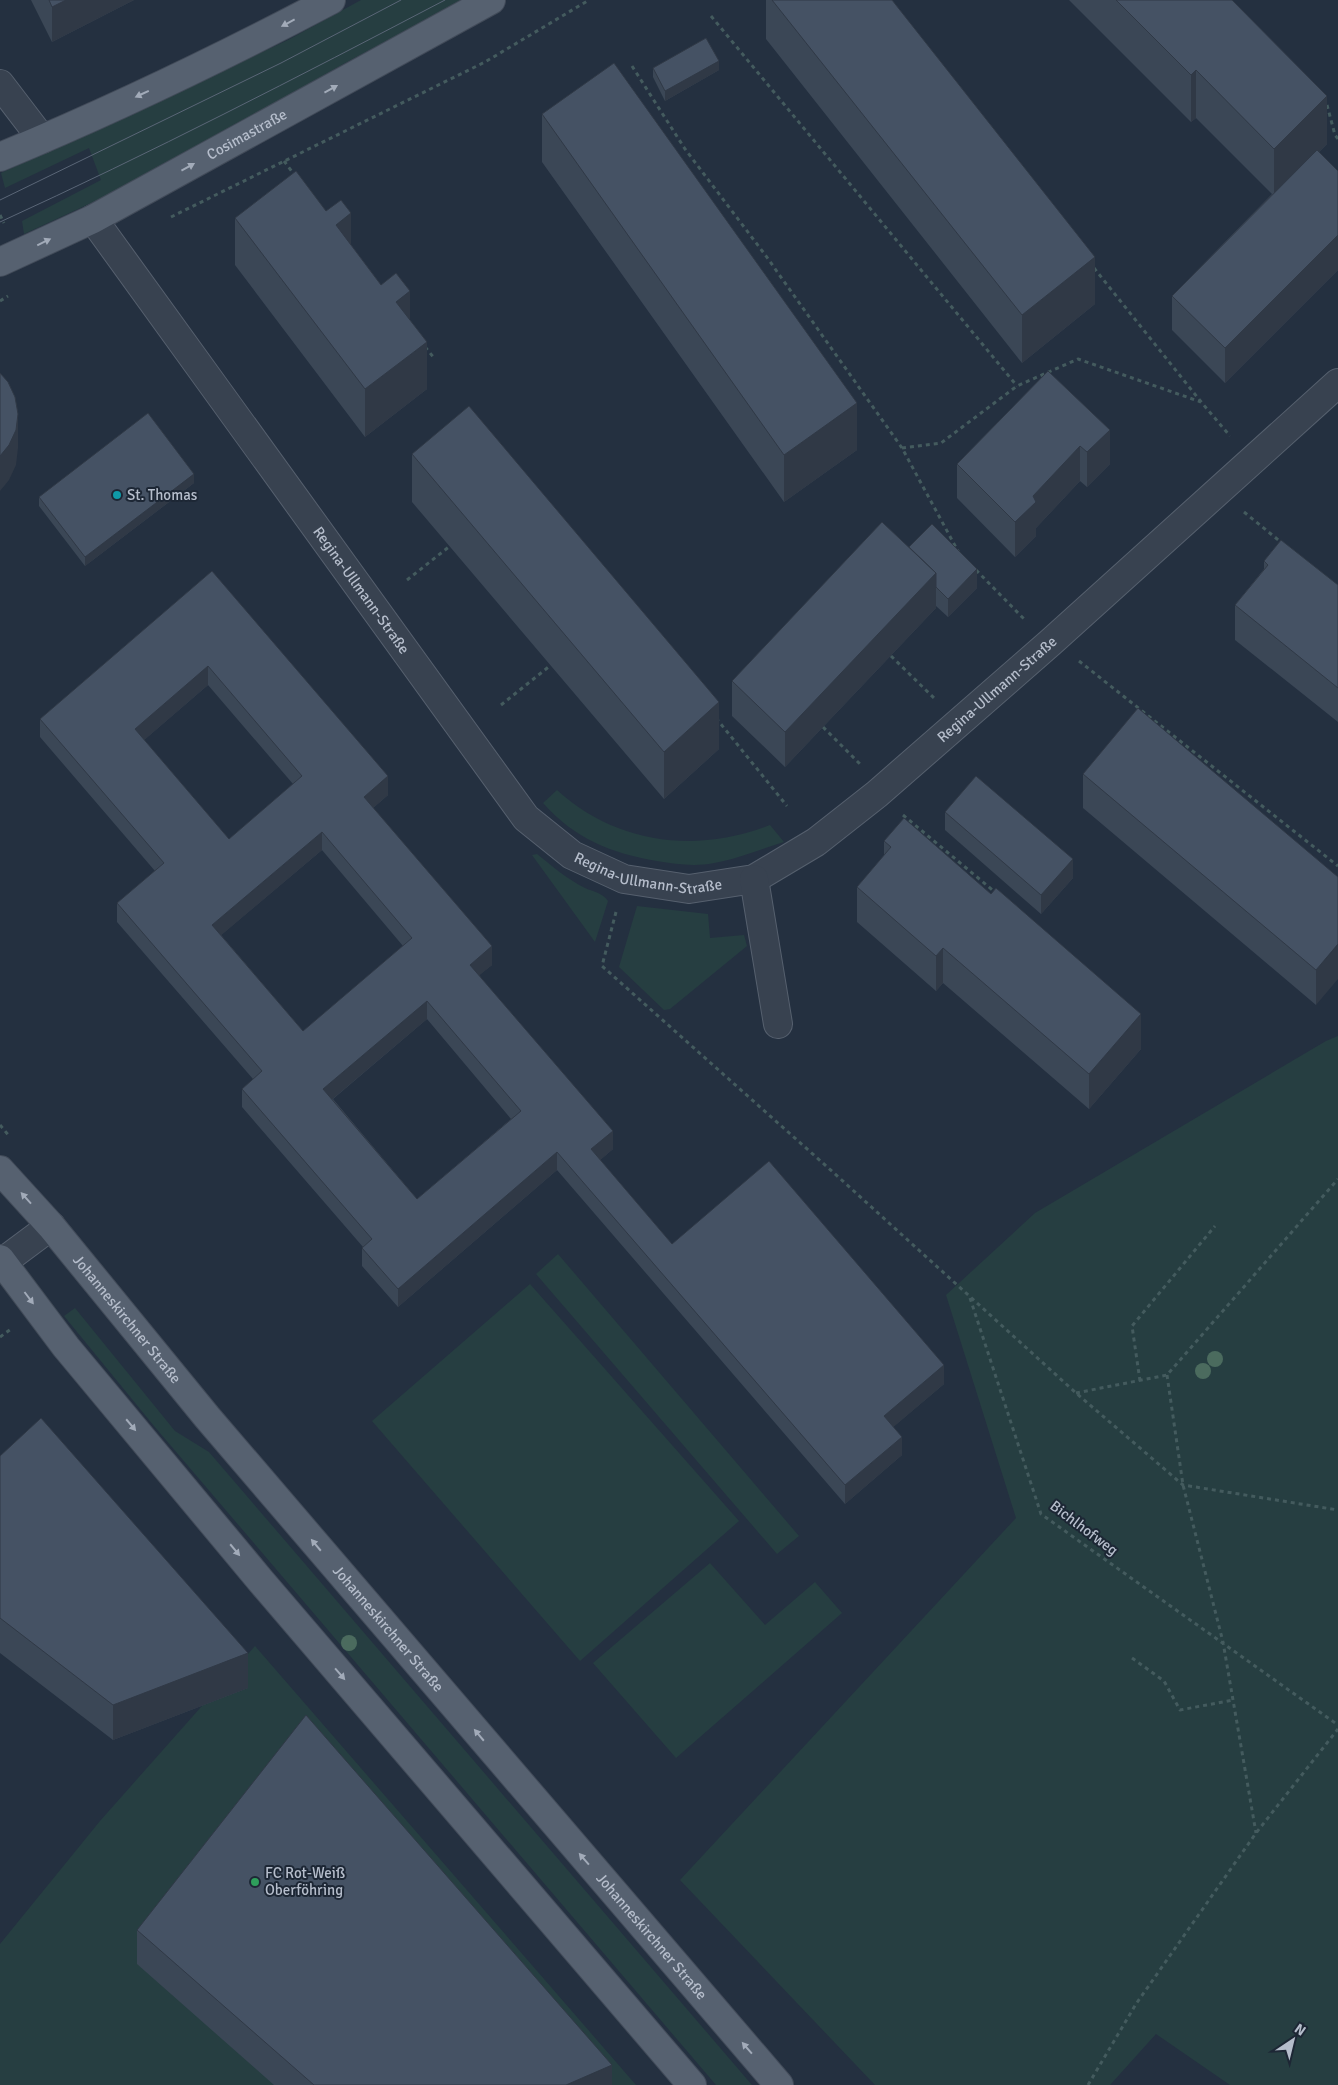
<svg xmlns="http://www.w3.org/2000/svg" width="1338" height="2085" viewBox="0 0 1338 2085" font-family="Signika,sans-serif">
	<style>
		.green { fill: #263e41 }
		.lines { fill: none; stroke-linecap: round; stroke-linejoin: round }
		.minor-casing { stroke: #56606e; stroke-width: 30 }
		.major-casing { stroke: #424b59; stroke-width: 30 }
		.path { stroke: #445b5e; stroke-width: 3; stroke-dasharray: 4 4; stroke-linecap: butt }
		.minor { stroke: #384250; stroke-width: 28 }
		.major { stroke: #566170; stroke-width: 28 }
		.tram { stroke: #5a6677; stroke-width: 1 }
		.tree { fill: #4b6b5e }
		.wall { fill: #3b4756; fill-rule: evenodd }
		.shaded-wall { fill: #303946 }
		.building { fill: #455264; stroke: #303946; fill-rule: evenodd }
		.oneway { fill: #a2abb9 }
		.culture-dot { fill: #0f9aa8; stroke: #1d2735; stroke-width: 2 }
		.leisure-dot { fill: #2e9e5b; stroke: #1d2735; stroke-width: 2 }
		.labels { text-anchor: middle; dominant-baseline: central; stroke-width: 4; stroke-linejoin: round; paint-order: stroke }
		.street-label { font-size: 15px; fill: #b5bdcb; stroke: #1d2735 }
		.poi-label { font-size: 15px; fill: #b5bdcb; stroke: #1d2735; text-anchor: start }
	</style>
	<rect width="100%" height="100%" fill="#243040"/>
	<!-- green -->
	<path class="green" d="M 361,0 L 464,0 L 347,62 L 128,186 L 24,234 L 22,221 L 101,180 L 89,148 L 5,188 L 1,173 L 288,40 Z
		M 557,790 C 616,844 696,854 770,825 L 784,842 C 760,849 738,859 714,863 C 694,867 676,864 657,861 C 611,853 575,839 543,803 Z
		M 537,854 C 552,866 567,879 585,888 C 594,892 603,893 608,901 L 595,942 L 532,855 Z
		M 637,906 L 708,914 L 710,938 L 744,935 L 747,946 L 670,1009 L 664,1010 L 619,967 Z
		M 1338,1036 L 1338,2085 L 1230,2085 L 1156,2034 L 1110,2085 L 875,2085 L 680,1880 L 1016,1518 L 946,1295 L 1035,1213 L 1326,1041 Z
		M 558,1254 L 799,1536 L 777,1554 L 536,1274 Z
		M 530,1284 L 739,1521 L 580,1661 L 372,1421 Z
		M 75,1308 L 175,1431 L 209,1452 L 752,2085 L 716,2085 L 154,1426 L 64,1316 Z
		M 710,1563 L 765,1625 L 815,1582 L 842,1613 L 676,1758 L 593,1663 Z
		M 255,1646 L 636,2085 L 0,2085 L 0,1944 L 100,1821 Z"/>
	<g class="lines">
		<defs>
			<g id="minor">
				<path d="M 0,84 L 42,139"/>
				<path id="s1" d="M 93,219 L 526,818 L 572,855 L 624,879 L 689,889 L 754,879 L 816,842 L 877,794 L 1051,642 L 1338,383"/>
				<path d="M 754,879 L 778,1024"/>
				<path d="M 0,1264 L 51,1226"/>
			</g>
			<g id="major">
				<path d="M 0,157 C 113,110 223,57 331,0"/>
				<path id="s2" d="M 0,262 L 93,219 L 491,0"/>
				<path id="s3" d="M 0,1170 L 51,1226 L 207,1417 L 779,2085"/>
				<path d="M 0,1259 L 66,1347 L 260,1580 L 692,2085"/>
			</g>
		</defs>
		<!-- minor casing -->
		<use href="#minor" class="minor-casing"/>
		<!-- major casing -->
		<use href="#major" class="major-casing"/>
		<!-- path -->
		<path class="path" d="M 711,16 L 1017,386
			M 632,66 L 685,149 L 766,256 L 902,448 L 959,553
			M 1327,105 L 1335,135 L 1338,139
			M 284,161 L 296,177
			M 0,215 L 4,223
			M 171,217 L 485,62 L 589,0
			M 1094,268 L 1202,403 L 1230,436
			M 0,301 L 8,296
			M 425,347 L 435,359
			M 902,448 L 941,443 L 1017,386 L 1078,359 L 1201,402
			M 1244,512 L 1282,543
			M 976,570 L 1026,621
			M 407,580 L 450,546
			M 891,656 L 935,699
			M 1079,661 L 1338,866
			M 501,705 L 551,665
			M 716,718 L 787,806
			M 823,727 L 860,764
			M 903,815 L 996,893
			M 616,912 L 602,966 L 834,1173 L 1076,1393 L 1183,1485 L 1338,1510
			M 0,1125 L 10,1137
			M 970,1298 L 1041,1514 L 1338,1725
			M 0,1337 L 11,1329
			M 1167,1375 L 1183,1485 L 1223,1642 L 1256,1833
			M 1140,1381 L 1132,1326 L 1215,1226
			M 1076,1393 L 1167,1375 L 1338,1179
			M 1132,1658 L 1164,1681 L 1180,1710 L 1233,1700
			M 1088,2085 L 1136,2004 L 1256,1833 L 1338,1729"/>
		<!-- minor -->
		<use href="#minor" class="minor"/>
		<!-- major -->
		<use href="#major" class="major"/>
		<!-- tram -->
		<path class="tram" d="M 0,200 L 281,63 L 401,0
			M 0,222 C 151,153 298,77 445,0"/>
	</g>
	<!-- trees -->
	<g class="tree">
		<circle cx="1215" cy="1359" r="8"/>
		<circle cx="1203" cy="1371" r="8"/>
		<circle cx="349" cy="1643" r="8"/>
	</g>
	<!-- wall -->
	<path class="wall" d="M 31,0 L 134,0 L 52,42 Z
		M 766,0 L 892,0 L 1095,304 L 1022,363 L 766,39 Z
		M 1069,0 L 1232,0 L 1327,144 L 1319,152 L 1338,171 L 1338,270 L 1225,383 L 1172,330 L 1172,296 L 1272,194 L 1196,118 L 1191,122 Z
		M 653,68 L 719,70 L 665,101 L 653,77 Z
		M 542,114 L 857,450 L 784,502 L 542,162 Z
		M 235,218 L 351,245 L 381,285 L 410,320 L 427,389 L 365,437 L 235,265 Z
		M 1048,371 L 1110,464 L 1087,487 L 1080,481 L 1036,528 L 1036,536 L 1015,557 L 957,498 L 957,464 Z
		M 412,454 L 719,749 L 664,799 L 412,502 Z
		M 194,483 L 85,566 L 39,506 L 39,497 Z
		M 909,547 L 977,588 L 948,617 L 936,606 L 936,608 L 785,767 L 732,716 L 732,681 Z
		M 1264,561 L 1338,585 L 1338,722 L 1235,640 L 1235,605 L 1264,569 Z
		M 212,571 L 388,795 L 373,808 L 492,965 L 479,975 L 613,1149 L 600,1160 L 672,1244 L 944,1384 L 893,1427 L 902,1455 L 845,1504 L 557,1170 L 398,1307 L 362,1266 L 362,1248 L 363,1247 L 242,1107 L 242,1089 L 253,1079 L 117,922 L 117,903 L 155,871 L 40,737 L 40,719 ZM 208,685 L 293,784 L 229,839 L 144,740 ZM 322,850 L 403,946 L 303,1031 L 221,935 ZM 427,1019 L 511,1119 L 417,1199 L 333,1099 Z
		M 1083,774 L 1338,877 L 1316,1005 L 1083,808 Z
		M 945,812 L 1073,878 L 1041,914 L 945,830 Z
		M 884,841 L 1141,1049 L 1089,1109 L 943,983 L 936,991 L 857,922 L 857,887 L 884,856 Z
		M 0,1456 L 248,1688 L 113,1740 L 0,1653 Z
		M 137,1930 L 612,2085 L 274,2085 L 137,1964 Z"/>
	<!-- shaded-wall -->
	<path class="shaded-wall" d="M 66,0 L 134,0 L 52,42 L 52,7 Z
		M 719,61 L 719,70 L 665,101 L 665,91 Z
		M 1196,70 L 1196,118 L 1191,122 L 1191,75 Z
		M 1327,96 L 1327,144 L 1274,196 L 1274,149 Z
		M 351,213 L 351,260 L 336,225 Z
		M 1338,235 L 1338,270 L 1225,383 L 1225,348 Z
		M 1095,257 L 1095,304 L 1022,363 L 1022,315 Z
		M 410,291 L 410,338 L 396,302 Z
		M 427,342 L 427,389 L 365,437 L 365,389 Z
		M 857,403 L 857,450 L 784,502 L 784,455 Z
		M 18,414 L 18,448 L 16,465 L 9,480 L 0,491 L 0,456 Z
		M 1110,430 L 1110,464 L 1087,487 L 1087,452 Z
		M 1080,446 L 1080,481 L 1036,528 L 1036,536 L 1015,557 L 1015,522 L 1033,496 Z
		M 194,474 L 194,483 L 85,566 L 85,557 Z
		M 977,569 L 977,588 L 948,617 L 948,599 Z
		M 936,573 L 936,608 L 785,767 L 785,732 Z
		M 208,666 L 208,685 L 135,748 L 135,729 Z
		M 719,702 L 719,749 L 664,799 L 664,752 Z
		M 388,776 L 388,795 L 364,816 L 364,797 Z
		M 322,832 L 322,850 L 212,943 L 212,925 Z
		M 1073,859 L 1073,878 L 1041,914 L 1041,895 Z
		M 1338,944 L 1338,979 L 1316,1005 L 1316,970 Z
		M 492,946 L 492,965 L 470,983 L 470,965 Z
		M 943,948 L 943,983 L 936,991 L 936,956 Z
		M 427,1001 L 427,1019 L 323,1107 L 323,1089 Z
		M 1141,1014 L 1141,1049 L 1089,1109 L 1089,1074 Z
		M 613,1131 L 613,1149 L 591,1168 L 591,1149 Z
		M 557,1152 L 557,1170 L 398,1307 L 398,1289 Z
		M 944,1365 L 944,1384 L 884,1435 L 884,1416 Z
		M 902,1437 L 902,1455 L 845,1504 L 845,1485 Z
		M 248,1653 L 248,1688 L 113,1740 L 113,1705 Z
		M 612,2065 L 612,2085 L 566,2085 Z"/>
	<!-- building -->
	<path class="building" d="M 49,0 L 66,0 L 52,7 Z
		M 772,0 L 892,0 L 1095,257 L 1022,315 Z
		M 1116,0 L 1232,0 L 1327,96 L 1274,149 L 1196,70 L 1191,75 Z
		M 706,38 L 719,61 L 665,91 L 653,68 Z
		M 614,63 L 857,403 L 784,455 L 542,114 Z
		M 1317,150 L 1338,171 L 1338,235 L 1225,348 L 1172,296 Z
		M 296,171 L 326,211 L 341,200 L 351,213 L 336,225 L 381,285 L 396,273 L 410,291 L 396,302 L 427,342 L 365,389 L 235,218 Z
		M 1048,371 L 1110,430 L 1087,452 L 1080,446 L 1033,496 L 1036,502 L 1015,522 L 957,464 Z
		M 0,373 L 8,382 L 15,397 L 18,414 L 16,430 L 9,445 L 0,456 Z
		M 469,406 L 719,702 L 664,752 L 412,454 Z
		M 148,413 L 194,474 L 85,557 L 39,497 Z
		M 882,522 L 936,573 L 785,732 L 732,681 Z
		M 932,524 L 977,569 L 948,599 L 936,587 L 936,573 L 909,547 Z
		M 1281,540 L 1338,585 L 1338,688 L 1235,605 L 1268,565 L 1264,561 Z
		M 212,571 L 388,776 L 364,797 L 492,946 L 470,965 L 613,1131 L 591,1149 L 672,1244 L 769,1161 L 944,1365 L 884,1416 L 902,1437 L 845,1485 L 557,1152 L 398,1289 L 362,1248 L 372,1239 L 242,1089 L 262,1071 L 117,903 L 164,863 L 40,719 ZM 208,666 L 302,776 L 229,839 L 135,729 ZM 322,832 L 412,938 L 303,1031 L 212,925 ZM 427,1001 L 521,1111 L 417,1199 L 323,1089 Z
		M 1138,708 L 1338,877 L 1338,944 L 1316,970 L 1083,774 Z
		M 976,776 L 1073,859 L 1041,895 L 945,812 Z
		M 904,818 L 991,894 L 996,888 L 1141,1014 L 1089,1074 L 943,948 L 936,956 L 857,887 L 891,847 L 884,841 Z
		M 41,1418 L 248,1653 L 113,1705 L 0,1618 L 0,1456 Z
		M 306,1715 L 612,2065 L 566,2085 L 314,2085 L 137,1930 Z"/>
	<!-- one-way arrows -->
	<defs><path id="oneway-solid" d="M-6-.8H1V-3.2L6.5 0L1 3.2V.8H-6Z" transform="scale(1.25)"/></defs>
	<g class="oneway">
		<use href="#oneway-solid" transform="translate(288 23) rotate(152)"/>
		<use href="#oneway-solid" transform="translate(331 89) rotate(-29)"/>
		<use href="#oneway-solid" transform="translate(142 94) rotate(155)"/>
		<use href="#oneway-solid" transform="translate(188 167) rotate(-29)"/>
		<use href="#oneway-solid" transform="translate(44 242) rotate(-26)"/>
		<use href="#oneway-solid" transform="translate(26 1198) rotate(-132)"/>
		<use href="#oneway-solid" transform="translate(29 1298) rotate(53)"/>
		<use href="#oneway-solid" transform="translate(131 1425) rotate(50)"/>
		<use href="#oneway-solid" transform="translate(316 1545) rotate(-130)"/>
		<use href="#oneway-solid" transform="translate(235 1550) rotate(50)"/>
		<use href="#oneway-solid" transform="translate(340 1674) rotate(49)"/>
		<use href="#oneway-solid" transform="translate(479 1735) rotate(-130)"/>
		<use href="#oneway-solid" transform="translate(584 1859) rotate(-131)"/>
		<use href="#oneway-solid" transform="translate(747 2048) rotate(-131)"/>
	</g>
	<!-- markers -->
	<circle class="culture-dot" cx="117" cy="495" r="5"/>
	<circle class="leisure-dot" cx="255" cy="1882" r="5"/>
	<g class="labels">
		<!-- street labels -->
		<g class="street-label">
			<text stroke="none"><textPath href="#s2" startOffset="278">Cosimastraße</textPath></text>
			<text stroke="none"><textPath href="#s1" startOffset="458">Regina-Ullmann-Straße</textPath></text>
			<text stroke="none"><textPath href="#s1" startOffset="1296">Regina-Ullmann-Straße</textPath></text>
			<text stroke="none"><textPath href="#s1" startOffset="878">Regina-Ullmann-Straße</textPath></text>
			<text stroke="none"><textPath href="#s3" startOffset="196">Johanneskirchner Straße</textPath></text>
			<text transform="translate(1084 1528) rotate(37)">Bichlhofweg</text>
			<text stroke="none"><textPath href="#s3" startOffset="601">Johanneskirchner Straße</textPath></text>
			<text stroke="none"><textPath href="#s3" startOffset="1006">Johanneskirchner Straße</textPath></text>
		</g>
		<!-- poi labels -->
		<g class="poi-label">
			<text x="127" y="495">St. Thomas</text>
			<text x="265" y="1873">FC Rot-Weiß<tspan x="265" dy="17">Oberföhring</tspan></text>
		</g>
	</g>
	<!-- north arrow -->
	<g transform="translate(1293 2040) rotate(35)" stroke="#1d2735" stroke-width="4" paint-order="stroke">
	<path d="M0-4L9 19L0 12L-9 19Z" fill="#b5bdcb"/>
	<text y="-8" font-size="14" font-weight="bold" text-anchor="middle" fill="#b5bdcb">N</text>
	</g>
</svg>
